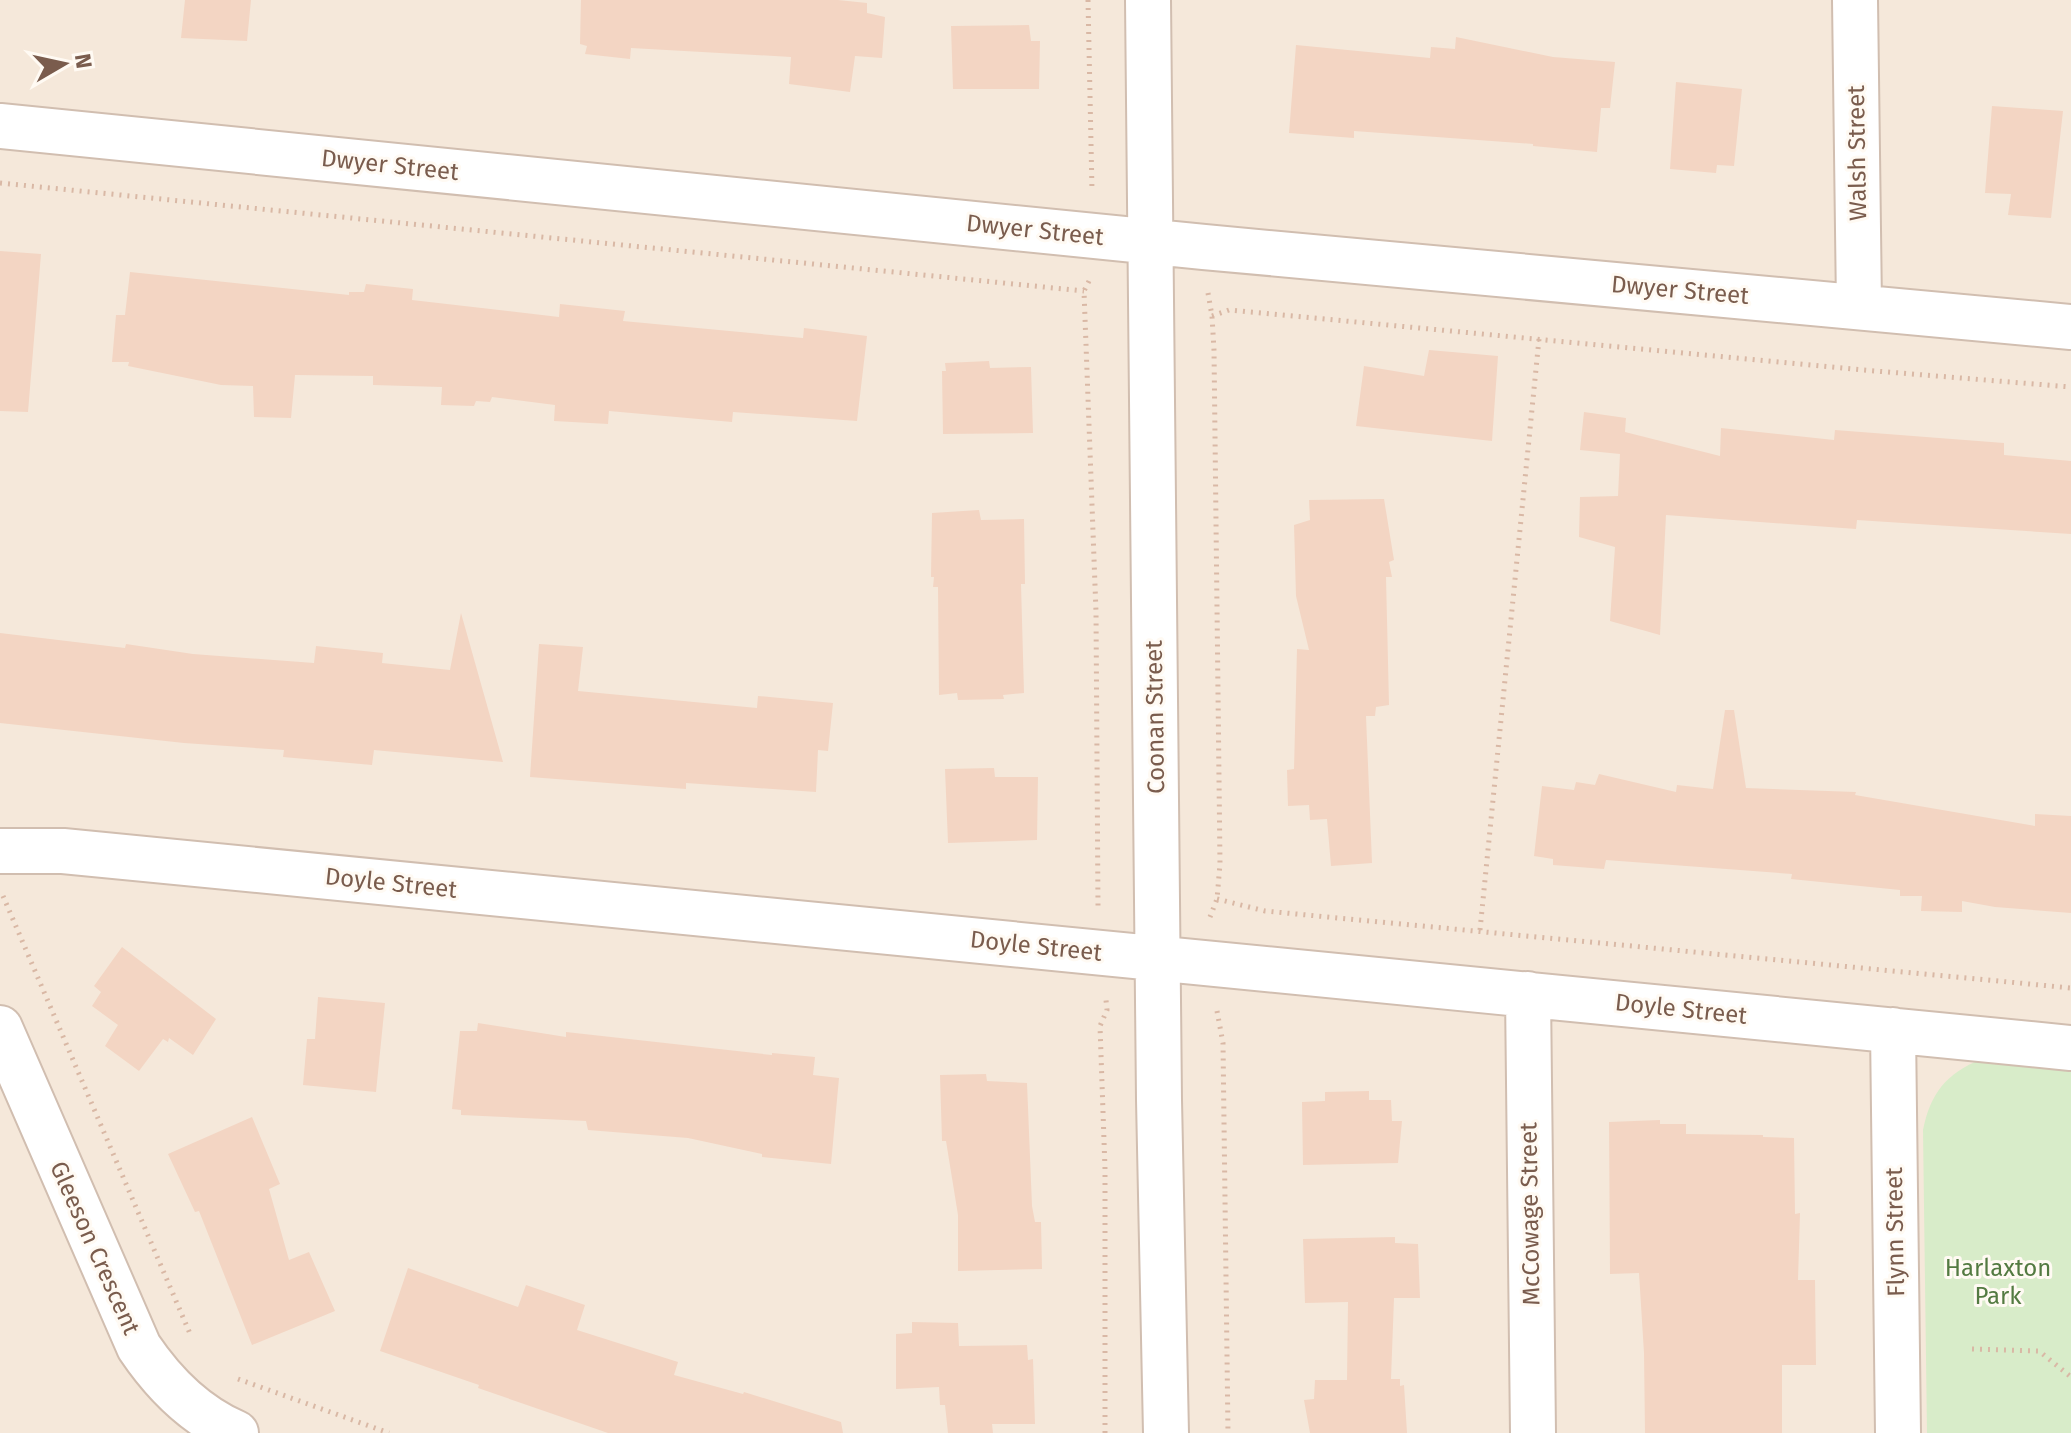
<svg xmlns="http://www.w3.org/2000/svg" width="2071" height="1433" viewBox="0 0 2071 1433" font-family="'Fira Sans',sans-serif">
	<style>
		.residential { fill: #f5e8da }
		.green { fill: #d8ecc9 }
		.building { fill: #f3d5c3 }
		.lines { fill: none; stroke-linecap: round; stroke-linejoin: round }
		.minor-casing { stroke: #d1beb0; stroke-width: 48 }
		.path { stroke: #d9b8a5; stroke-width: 5; stroke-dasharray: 2 6; stroke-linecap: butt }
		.minor { stroke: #fff; stroke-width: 44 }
		.labels { text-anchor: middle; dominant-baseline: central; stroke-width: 6; stroke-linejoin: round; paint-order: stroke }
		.street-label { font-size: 24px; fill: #7a5c4d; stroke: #fffaf3 }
		.park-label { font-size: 24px; fill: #537a41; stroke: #fffaf3 }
	</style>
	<rect width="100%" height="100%" fill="#fdf6ec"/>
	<!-- residential -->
	<path class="residential" d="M 0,0 L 2071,0 L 2071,1433 L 0,1433 Z"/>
	<!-- green -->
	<path class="green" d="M 1982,1059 L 2071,1066 L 2071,1433 L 1927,1433 L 1923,1130 C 1930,1094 1946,1073 1982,1059 Z"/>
	<!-- building -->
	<path class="building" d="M 185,0 L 251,0 L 247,41 L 181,38 Z
		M 581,0 L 838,0 L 867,3 L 867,13 L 885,17 L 882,58 L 855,56 L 850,92 L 789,84 L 791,57 L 631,48 L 630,59 L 585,54 L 587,46 L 580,44 Z
		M 1029,25 L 1031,41 L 1040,41 L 1039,89 L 953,89 L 951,26 Z
		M 1456,37 L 1553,57 L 1615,62 L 1610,108 L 1601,108 L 1597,152 L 1533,146 L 1533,144 L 1354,131 L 1354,138 L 1289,133 L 1296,45 L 1430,58 L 1431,47 L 1455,49 Z
		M 1676,82 L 1742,89 L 1734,166 L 1717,165 L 1716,173 L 1670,169 Z
		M 1992,106 L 2063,111 L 2051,218 L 2008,215 L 2011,194 L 1985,193 Z
		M 0,251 L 41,254 L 28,412 L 0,411 Z
		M 130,272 L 349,295 L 349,292 L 364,292 L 366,284 L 413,289 L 412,300 L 559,317 L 560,304 L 625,311 L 623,321 L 803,338 L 804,328 L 867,336 L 857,421 L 733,412 L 732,422 L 609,411 L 608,424 L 554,421 L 555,405 L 492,397 L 490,402 L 476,401 L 474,406 L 441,405 L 442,387 L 373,385 L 373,376 L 295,375 L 291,418 L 254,417 L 253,386 L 221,385 L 128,366 L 129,362 L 112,362 L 116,315 L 125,315 Z
		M 1429,350 L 1498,356 L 1492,441 L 1356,426 L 1364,366 L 1424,376 Z
		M 989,361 L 990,368 L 1031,367 L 1033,433 L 943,434 L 942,371 L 946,371 L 945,363 Z
		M 1584,412 L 1626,418 L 1625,432 L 1720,456 L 1721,428 L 1834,440 L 1835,430 L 2004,443 L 2004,455 L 2071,461 L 2071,534 L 1857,520 L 1856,529 L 1666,515 L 1660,635 L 1610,621 L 1615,547 L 1579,537 L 1580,497 L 1618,496 L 1620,454 L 1580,450 Z
		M 1384,499 L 1394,560 L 1389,562 L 1392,577 L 1386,577 L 1389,705 L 1376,707 L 1375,716 L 1366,716 L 1372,863 L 1331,866 L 1327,819 L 1310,820 L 1309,805 L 1288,806 L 1287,770 L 1294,769 L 1297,649 L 1309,650 L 1296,596 L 1294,525 L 1310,520 L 1309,500 Z
		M 979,510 L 981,520 L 1024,519 L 1025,584 L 1021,584 L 1024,693 L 1003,695 L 1004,699 L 958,700 L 957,693 L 939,695 L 938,587 L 933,587 L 934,577 L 931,577 L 932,513 Z
		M 461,613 L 503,762 L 374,750 L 372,765 L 283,757 L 284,750 L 184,743 L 0,723 L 0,633 L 125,648 L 126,644 L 193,654 L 314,663 L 316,646 L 383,653 L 382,663 L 450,670 Z
		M 539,644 L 583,647 L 578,691 L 757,708 L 758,696 L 833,703 L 828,751 L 818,750 L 816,792 L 686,783 L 686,789 L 530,777 Z
		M 1725,710 L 1734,710 L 1746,788 L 1856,792 L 1855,795 L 2035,826 L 2035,814 L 2071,816 L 2071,913 L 1995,907 L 1962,901 L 1962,912 L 1921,911 L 1922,896 L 1900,896 L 1900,890 L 1791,879 L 1792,874 L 1606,860 L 1604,869 L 1553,865 L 1553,859 L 1534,856 L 1542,786 L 1574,790 L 1576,782 L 1595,785 L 1599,774 L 1676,792 L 1677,785 L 1713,789 Z
		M 994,768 L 995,777 L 1038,777 L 1037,840 L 948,843 L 945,769 Z
		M 122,947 L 216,1019 L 193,1055 L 169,1038 L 168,1042 L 163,1039 L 139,1071 L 105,1046 L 118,1025 L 92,1006 L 101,992 L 94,986 Z
		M 318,997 L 385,1003 L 376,1092 L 303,1085 L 307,1039 L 315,1039 Z
		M 478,1023 L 566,1037 L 566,1032 L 772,1055 L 772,1053 L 815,1057 L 813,1075 L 839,1078 L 831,1164 L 762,1157 L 762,1154 L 688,1138 L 588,1130 L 586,1121 L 461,1115 L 461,1110 L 452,1109 L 460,1031 L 477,1031 Z
		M 986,1074 L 987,1081 L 1027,1083 L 1032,1206 L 1035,1222 L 1041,1222 L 1042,1269 L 958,1271 L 958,1215 L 946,1141 L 942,1141 L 940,1075 Z
		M 1369,1091 L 1369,1100 L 1391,1100 L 1392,1121 L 1402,1121 L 1398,1163 L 1303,1165 L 1302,1102 L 1325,1101 L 1325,1092 Z
		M 252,1117 L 280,1184 L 269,1189 L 289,1260 L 309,1252 L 335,1311 L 252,1345 L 199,1211 L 195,1212 L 168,1154 Z
		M 1660,1120 L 1660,1124 L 1686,1124 L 1686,1134 L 1763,1135 L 1763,1137 L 1794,1138 L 1795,1214 L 1800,1213 L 1798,1280 L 1815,1280 L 1816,1365 L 1782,1365 L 1782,1433 L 1645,1433 L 1644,1353 L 1639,1273 L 1610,1274 L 1609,1122 Z
		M 1395,1237 L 1395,1243 L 1418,1244 L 1420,1298 L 1394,1298 L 1391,1379 L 1400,1379 L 1400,1386 L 1404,1385 L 1407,1433 L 1310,1433 L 1304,1400 L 1314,1399 L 1315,1380 L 1347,1380 L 1348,1302 L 1305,1303 L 1303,1239 Z
		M 408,1268 L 518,1307 L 526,1285 L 585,1305 L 577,1330 L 678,1362 L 674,1375 L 743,1394 L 744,1392 L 841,1422 L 843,1433 L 608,1433 L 478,1388 L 479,1385 L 380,1351 Z
		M 912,1322 L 958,1323 L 959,1346 L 1027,1345 L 1028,1360 L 1033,1359 L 1035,1424 L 992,1424 L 993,1433 L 948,1433 L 945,1405 L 940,1405 L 939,1387 L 896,1389 L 896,1334 L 912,1333 Z"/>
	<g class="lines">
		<defs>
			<path id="minor" d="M 1148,0 L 1159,1100 L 1166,1433
				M 1855,0 L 1859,306
				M 0,126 L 1204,247 L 2071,327
				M 0,851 L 63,851 L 2071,1048
				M 1528,994 L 1533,1433
				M 0,1028 L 139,1347 C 164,1384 194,1415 236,1433
				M 1893,1030 L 1898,1433"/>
		</defs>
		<!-- minor casing -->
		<use href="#minor" class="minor-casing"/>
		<!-- path -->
		<path class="path" d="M 1088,0 L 1092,191
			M 0,183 L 1084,291
			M 1089,281 L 1084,291 L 1096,612 L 1098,906
			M 1208,293 L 1212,316 L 1214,350 L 1220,864 L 1217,899 L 1210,917
			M 1212,316 L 1229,310 L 1863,370 L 2071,387
			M 3,896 L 191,1336
			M 1217,899 L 1265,911 L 2071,988
			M 1480,930 L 1539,339
			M 1217,1011 L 1223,1043 L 1228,1433
			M 1972,1349 L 2039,1351 L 2071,1377
			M 238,1379 L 389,1433
			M 1105,1433 L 1105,1169 L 1100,1026 L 1107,1010 L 1106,1000"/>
		<!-- minor -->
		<use href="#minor" class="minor"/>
	</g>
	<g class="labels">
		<!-- street labels -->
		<g class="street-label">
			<text transform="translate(1857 153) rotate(-91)">Walsh Street</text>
			<text transform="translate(390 165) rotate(6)">Dwyer Street</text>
			<text transform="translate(1035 230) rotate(6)">Dwyer Street</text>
			<text transform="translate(1680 290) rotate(5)">Dwyer Street</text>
			<text transform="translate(1155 717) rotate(-91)">Coonan Street</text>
			<text transform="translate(391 883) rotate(6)">Doyle Street</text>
			<text transform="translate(1036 946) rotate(6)">Doyle Street</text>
			<text transform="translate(1681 1009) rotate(6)">Doyle Street</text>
			<text transform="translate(1530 1214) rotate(-91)">McCowage Street</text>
			<text transform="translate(1895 1232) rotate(-91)">Flynn Street</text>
			<text transform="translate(95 1248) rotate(66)">Gleeson Crescent</text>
		</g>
		<!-- park labels -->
		<g class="park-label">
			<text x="1998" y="1268">Harlaxton<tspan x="1998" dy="28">Park</tspan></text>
		</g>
	</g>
	<!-- north arrow -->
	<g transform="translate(64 64) rotate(81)" stroke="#fffaf3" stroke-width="6" paint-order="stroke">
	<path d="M0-6L14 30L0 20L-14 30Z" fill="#7a5c4d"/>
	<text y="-12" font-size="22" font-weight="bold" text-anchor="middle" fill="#7a5c4d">N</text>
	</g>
</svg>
